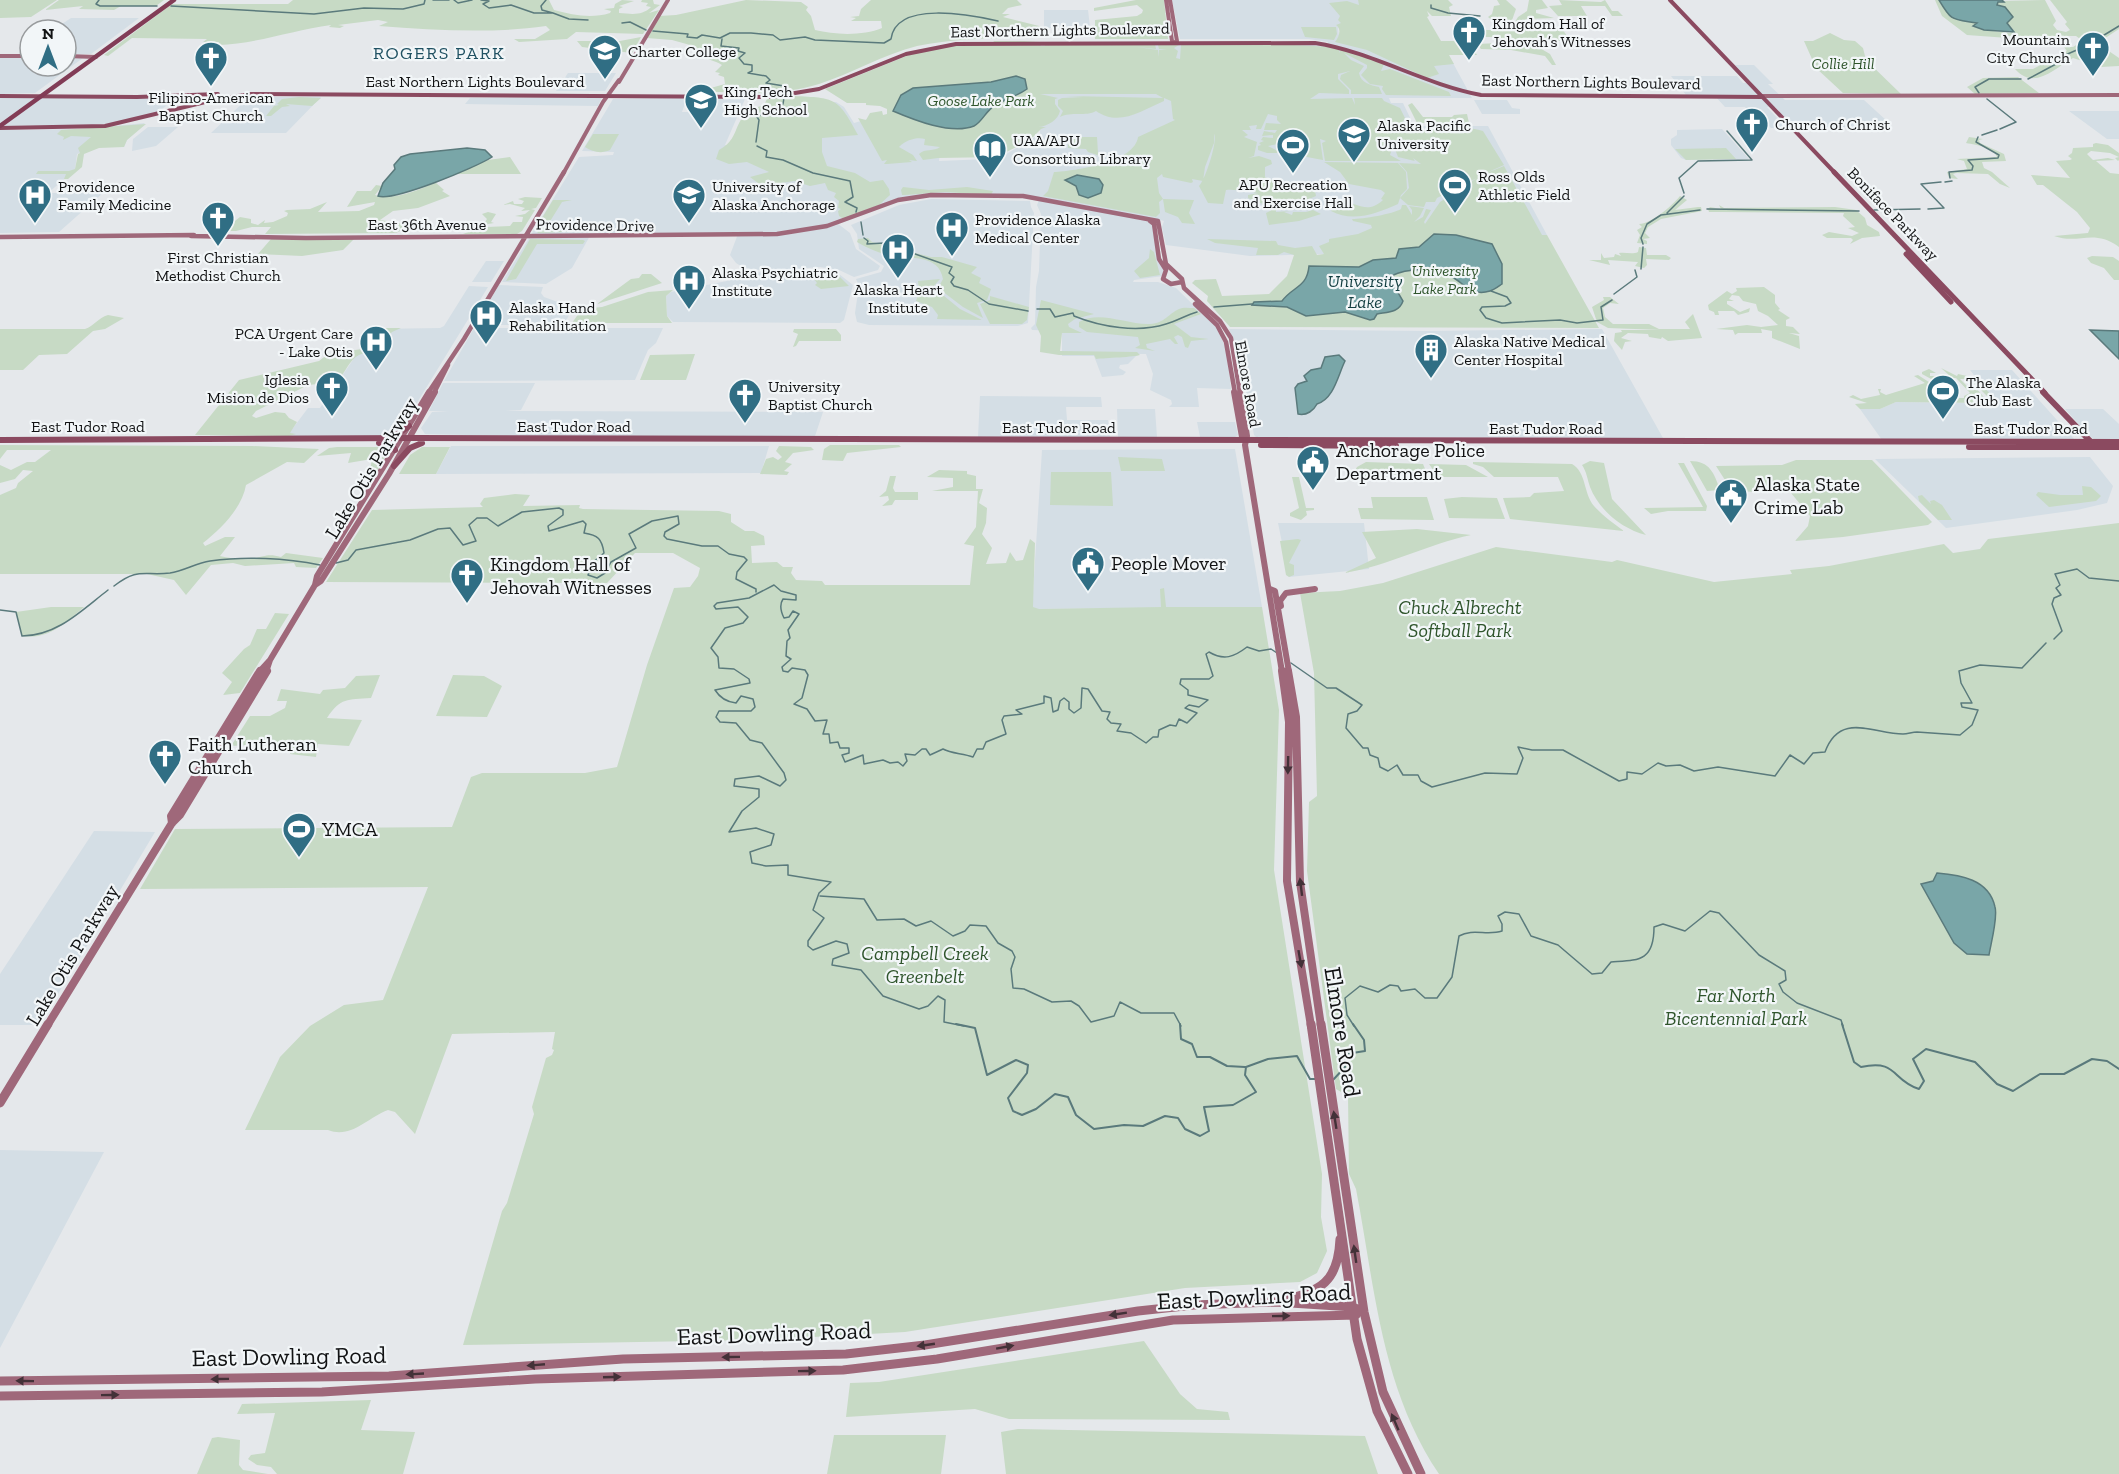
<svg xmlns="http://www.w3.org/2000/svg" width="2119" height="1474" viewBox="0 0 2119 1474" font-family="'Zilla Slab',serif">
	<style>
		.built { fill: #d4dee5 }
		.green { fill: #c7dac5 }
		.water { fill: #79a6a8; stroke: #5a7a7c; stroke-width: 1.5 }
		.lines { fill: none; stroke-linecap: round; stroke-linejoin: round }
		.stream-far1 { stroke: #5a7a7c; stroke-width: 1.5 }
		.stream { stroke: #5a7a7c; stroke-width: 2 }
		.secondary-far4 { stroke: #9f687a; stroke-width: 4 }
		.secondary-far3 { stroke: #9f687a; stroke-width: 4.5 }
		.secondary-far2 { stroke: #9f687a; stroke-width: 6 }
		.secondary-far1 { stroke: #9f687a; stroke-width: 8 }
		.secondary { stroke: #9f687a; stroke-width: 9 }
		.primary-far2 { stroke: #8b4a60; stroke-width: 4 }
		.primary-far1 { stroke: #8b4a60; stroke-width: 5 }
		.primary { stroke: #8b4a60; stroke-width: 6 }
		.trunk { stroke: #823c56; stroke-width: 4.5 }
		.oneway { fill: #433138 }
		.labels { text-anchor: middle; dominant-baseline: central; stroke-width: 4.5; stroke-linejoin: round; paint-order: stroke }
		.far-poi-label { font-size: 16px; fill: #121314; stroke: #f2f6f8; text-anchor: start }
		.far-street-label { font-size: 16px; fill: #121314; stroke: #f2f6f8 }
		.far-park-label { font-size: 16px; font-style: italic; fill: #2f552c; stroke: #f2f6f8 }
		.far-neighbourhood-label { font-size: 18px; letter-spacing: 1.5px; fill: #205162; stroke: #f2f6f8 }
		.far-water-label { font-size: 18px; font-style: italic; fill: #143f42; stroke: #f2f6f8 }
		.poi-label { font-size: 20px; fill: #121314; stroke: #f2f6f8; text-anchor: start }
		.street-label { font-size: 20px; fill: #121314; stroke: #f2f6f8 }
		.park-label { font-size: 20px; font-style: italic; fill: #2f552c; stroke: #f2f6f8 }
		.near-street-label { font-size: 24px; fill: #121314; stroke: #f2f6f8 }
	</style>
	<rect width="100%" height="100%" fill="#e5e8eb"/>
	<!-- built -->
	<path class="built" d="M 1172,0 L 1358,0 L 1364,13 L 1372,19 L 1357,26 L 1338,27 L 1339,36 L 1337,41 L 1441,41 L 1472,98 L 1389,98 L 1391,103 L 1403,103 L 1414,126 L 1488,126 L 1547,235 L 1389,245 L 1328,254 L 1250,256 L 1166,245 L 1162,227 L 1164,221 L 1157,219 L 1153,223 L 1156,251 L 1164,270 L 1163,276 L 1134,280 L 1133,282 L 1158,282 L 1176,288 L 1217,328 L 1227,351 L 1231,389 L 1197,388 L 1199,407 L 1169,407 L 1172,404 L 1171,400 L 1150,390 L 1153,374 L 1146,354 L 1138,354 L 1128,364 L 1120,365 L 1119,368 L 1126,372 L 1123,375 L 1102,377 L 1094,356 L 1062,356 L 1062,331 L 1032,330 L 1031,328 L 1035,324 L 1036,287 L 1039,271 L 1041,214 L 1037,205 L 1040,198 L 1022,195 L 910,197 L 837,223 L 850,233 L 856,249 L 880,266 L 878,270 L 854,277 L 839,270 L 820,267 L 767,271 L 744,268 L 736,263 L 730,255 L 738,234 L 591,234 L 572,268 L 546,284 L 502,282 L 579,157 L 613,155 L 614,152 L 582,151 L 613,99 L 687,98 L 682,112 L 711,112 L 718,98 L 745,99 L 725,145 L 733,145 L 822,103 L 836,102 L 844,107 L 854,123 L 882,115 L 913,135 L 941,142 L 939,161 L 988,159 L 1003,156 L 1040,134 L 1040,43 L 1327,45 L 1328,42 L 1309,39 L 1180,39 Z
		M 1044,10 L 1088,10 L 1090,27 L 1044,28 Z
		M 71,18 L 139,18 L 91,54 L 66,55 L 66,30 L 53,30 Z
		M 0,57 L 30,57 L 30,66 L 66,66 L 66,58 L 83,58 L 35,93 L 0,94 Z
		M 1735,65 L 1754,65 L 1773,84 L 1768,84 L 1785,100 L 1864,100 L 1887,121 L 1881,127 L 1794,127 L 1775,107 L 1767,107 L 1786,128 L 1771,128 L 1762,118 L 1754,118 L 1745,107 L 1725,107 L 1714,95 L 1686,95 L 1671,76 L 1737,76 L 1743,83 L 1752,83 Z
		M 568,73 L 616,73 L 605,91 L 556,91 Z
		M 178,97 L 158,112 L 120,122 L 93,125 L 0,126 L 0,98 Z
		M 249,97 L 321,97 L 286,133 L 211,133 Z
		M 602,97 L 598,106 L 465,104 L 470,98 Z
		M 1474,100 L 1507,100 L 1512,108 L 1520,109 L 1520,114 L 1482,114 Z
		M 2069,111 L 2119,111 L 2119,139 L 2107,139 Z
		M 145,123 L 127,140 L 124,147 L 94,147 L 77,154 L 75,170 L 48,193 L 103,193 L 59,232 L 0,233 L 0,130 L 84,129 Z
		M 148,127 L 178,127 L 156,146 L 132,151 L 133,139 Z
		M 1722,129 L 1749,159 L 1686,160 L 1681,158 L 1671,145 L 1671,139 L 1677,135 L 1677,130 Z
		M 931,199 L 1030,201 L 1031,207 L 1034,213 L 1028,323 L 1018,326 L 869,325 L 857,322 L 855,313 L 859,286 L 856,279 L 881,272 L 884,266 L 859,249 L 857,234 L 851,225 L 899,205 Z
		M 486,261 L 504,261 L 491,282 L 472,282 Z
		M 812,269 L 839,274 L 853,285 L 844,320 L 840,323 L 673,322 L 667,316 L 666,296 L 671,292 L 732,280 L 749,272 L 777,273 Z
		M 499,285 L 543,287 L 541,293 L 544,297 L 566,305 L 570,309 L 569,315 L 564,325 L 476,325 Z
		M 469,286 L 488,287 L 399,432 L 389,436 L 287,436 L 308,408 L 320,408 L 374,329 L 440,328 L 444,326 Z
		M 474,328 L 663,328 L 656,343 L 648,350 L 635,380 L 444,381 Z
		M 1229,329 L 1428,331 L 1602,329 L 1663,438 L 1256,437 L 1254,435 L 1240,357 Z
		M 1970,370 L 2012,370 L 2074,439 L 1882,440 L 1860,409 L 1880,409 L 1896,402 L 1996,403 Z
		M 443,383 L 535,383 L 521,410 L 505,411 L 823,412 L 815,436 L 555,437 L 425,434 L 421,428 L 432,412 L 449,411 L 429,411 Z
		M 980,396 L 1101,397 L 1102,407 L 1066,407 L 1067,420 L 1108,420 L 1110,437 L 978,437 Z
		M 1117,409 L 1155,409 L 1157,437 L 1118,437 Z
		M 2065,409 L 2103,409 L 2119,424 L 2119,439 L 2094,439 L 2089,436 Z
		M 1197,422 L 1235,422 L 1238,435 L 1235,437 L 1200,437 Z
		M 451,446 L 769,446 L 761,473 L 436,474 Z
		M 1235,449 L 1262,607 L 1032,609 L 1042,450 Z
		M 2090,457 L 2113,486 L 2107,503 L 2077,510 L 1946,528 L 1875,459 Z
		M 1278,523 L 1364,523 L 1369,569 L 1289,577 Z
		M 94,831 L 155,832 L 43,1019 L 35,1025 L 0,1025 L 0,974 Z
		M 0,1150 L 104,1152 L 0,1348 Z"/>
	<!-- green -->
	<path class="green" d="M 0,0 L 57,0 L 31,17 L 0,18 Z
		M 59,0 L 164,0 L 156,6 L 121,6 L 114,10 L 79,9 L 83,6 L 45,10 Z
		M 293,0 L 549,0 L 554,10 C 573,15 591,19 610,13 L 611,11 L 604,9 L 614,8 L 615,4 L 622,0 L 634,1 L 619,6 L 623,7 L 619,9 L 619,13 C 632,14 642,16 651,7 L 646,6 L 648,3 L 641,2 L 642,0 L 653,0 L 654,4 L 660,5 L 649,13 L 659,10 L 643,34 L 576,32 L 567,39 L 519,42 L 514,39 L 535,39 L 550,30 L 546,26 C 491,34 434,30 379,26 L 388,22 L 378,20 L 338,25 L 344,26 L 340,28 L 329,27 L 331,25 C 293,30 256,44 218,45 L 219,42 L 203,42 L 207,39 L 132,38 L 108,56 L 104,55 L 172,4 L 288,4 Z
		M 746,0 L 801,2 L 808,7 L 806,10 L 811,16 L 815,30 C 835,35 863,36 882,28 L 881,21 L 851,21 L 856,18 L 850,17 L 859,16 L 861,9 L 871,0 L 1017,0 L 1022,5 L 1008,8 L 1002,14 L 1010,14 L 1003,17 L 1043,27 L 1039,30 L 1039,37 L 1036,38 C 997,38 956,38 917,46 C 882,55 853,73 819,84 C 780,96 741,93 700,91 L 725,84 L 724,77 L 718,75 L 720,73 L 715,72 L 722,65 C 714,60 707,60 699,54 L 702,52 L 690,45 L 672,40 L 647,38 L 659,16 L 676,15 Z
		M 1136,0 L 1164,0 L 1168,39 L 1095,39 L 1095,20 L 1137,16 L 1142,13 L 1143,10 L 1137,5 L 1094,11 L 1094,8 Z
		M 1358,0 L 1448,0 L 1453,5 L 1449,7 L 1451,16 L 1432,16 L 1427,11 L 1429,16 L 1427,17 L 1441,41 L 1468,41 L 1477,55 L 1449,55 L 1454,64 L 1434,66 L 1439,74 L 1427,78 L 1367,50 L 1335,42 C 1339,37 1342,29 1336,25 L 1341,23 L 1338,20 L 1340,16 L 1329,3 L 1347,1 L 1359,5 Z
		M 1497,0 L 1506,0 L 1516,9 L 1511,23 L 1506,28 L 1502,28 L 1488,17 L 1492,14 L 1494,6 L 1500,5 Z
		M 1529,0 L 1542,0 L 1548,8 L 1536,10 L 1536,13 L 1554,18 L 1525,19 C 1532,33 1548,29 1562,29 L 1571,41 L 1534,41 L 1547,43 L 1550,46 L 1538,47 L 1550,54 L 1556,65 L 1552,65 L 1545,56 L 1511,50 L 1481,49 L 1477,44 L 1499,43 L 1496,37 L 1479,37 L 1481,42 L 1474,42 L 1467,30 L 1510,30 L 1518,17 L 1527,11 Z
		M 1559,0 L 1601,2 L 1605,0 L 1612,11 L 1618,11 L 1623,16 L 1612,16 L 1605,6 L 1581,6 L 1587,16 L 1558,16 L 1549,6 L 1562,5 Z
		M 1935,0 L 1939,0 L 1942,6 L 1977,23 L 1973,26 L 1984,30 L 2010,33 L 2014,31 L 2007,23 L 2011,19 L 1996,5 L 1998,1 L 2045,0 L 2056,21 L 2053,25 L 2057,30 L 2066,32 L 2070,30 L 2065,24 L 2067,22 L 2050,0 L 2119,0 L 2119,29 L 2093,46 L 2103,47 L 2119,58 L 2119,66 L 2101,67 L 2073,58 C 2055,68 2034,91 2015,69 L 2033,69 L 2067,51 L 2064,47 L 2073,47 L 2083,41 L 2076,36 L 2007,36 L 2008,38 L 1967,35 L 1942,16 Z
		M 1301,27 L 1336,27 L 1337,34 L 1334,40 L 1305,37 Z
		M 1830,33 L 1844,40 L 1855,41 L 1863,48 L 1866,60 L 1901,94 L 1843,93 L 1816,68 L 1804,41 L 1813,41 Z
		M 641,37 L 632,53 L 582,47 L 577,41 L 569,41 L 620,41 Z
		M 993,41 L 1039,41 L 1009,43 L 1040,43 L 1041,46 L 1045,46 L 1044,44 L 1155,44 L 1156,49 L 1137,47 L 1158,50 L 1159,57 L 1159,50 L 1167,49 L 1159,49 L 1158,45 L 1179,45 L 1174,48 L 1178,51 L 1176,58 L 1180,59 L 1181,45 C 1236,44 1287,43 1340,48 L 1339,53 L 1342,48 L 1384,64 L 1381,71 L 1390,69 L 1449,92 L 1451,96 L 1386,95 L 1382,89 L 1383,86 L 1370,84 L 1361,75 L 1367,68 L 1367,65 L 1344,53 L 1351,60 L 1364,66 L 1359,73 C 1361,83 1370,85 1379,87 L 1382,94 L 1351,94 L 1351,90 L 1340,79 L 1341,75 L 1350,71 L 1338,74 L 1338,79 L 1349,90 L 1349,94 L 1319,93 L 1310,99 L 1352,98 L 1355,105 L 1354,98 L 1382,98 L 1384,101 L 1400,108 L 1405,118 L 1402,123 C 1420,137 1459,123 1483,131 L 1504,165 L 1484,174 L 1504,166 L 1542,235 L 1547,235 L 1599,328 L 1230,327 L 1207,301 L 1208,296 L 1192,283 L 1195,280 L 1216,279 L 1222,296 L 1269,294 L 1287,276 L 1294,255 L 1284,252 L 1278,255 L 1256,255 L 1258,248 L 1215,243 L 1207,239 L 1276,241 L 1278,245 L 1295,248 L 1312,246 L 1317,255 L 1324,254 L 1319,246 L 1329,242 L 1329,239 L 1358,234 L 1372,228 L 1371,225 L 1353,221 L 1352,219 C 1363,219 1393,214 1401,209 L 1402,205 L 1406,205 L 1412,215 L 1412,210 L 1409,206 L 1424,208 L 1420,216 L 1414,222 L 1423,217 L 1426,209 L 1431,210 L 1424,222 L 1425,224 L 1440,202 L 1477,178 L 1437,198 L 1435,202 L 1426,202 L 1424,207 L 1408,205 L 1400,198 L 1409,188 L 1407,172 L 1399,163 L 1421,164 L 1413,158 L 1415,161 L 1398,157 L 1393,144 L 1385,139 L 1392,149 L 1390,155 L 1401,161 L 1325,161 L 1322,143 L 1326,141 L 1320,139 L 1323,160 L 1296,155 L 1298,150 L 1289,142 L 1268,146 L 1282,153 L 1267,153 L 1258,150 L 1258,146 L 1261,145 L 1259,143 L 1264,141 L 1261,140 L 1263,137 L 1273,138 L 1273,135 L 1262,136 L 1264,131 L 1275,133 L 1277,130 L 1264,130 L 1266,123 L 1281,124 L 1277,120 L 1277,116 L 1268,114 L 1261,129 L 1256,129 L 1257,125 L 1249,126 L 1251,130 L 1242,130 L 1248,135 L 1244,137 L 1257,142 L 1254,156 L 1248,158 L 1259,156 L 1271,160 L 1272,164 L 1265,167 L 1265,177 L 1279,183 L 1296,185 L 1297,189 L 1300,186 L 1314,186 L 1316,196 C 1295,205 1268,210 1248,198 L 1248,195 L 1258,193 C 1247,192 1237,189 1226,190 L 1223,204 L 1208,203 L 1199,186 C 1205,180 1218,141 1214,134 L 1214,143 L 1205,167 L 1203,181 L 1192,179 L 1193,182 L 1191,183 L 1163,177 L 1162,174 L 1157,178 L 1159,193 L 1163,199 L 1194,200 L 1189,213 L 1195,224 L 1182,223 L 1178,217 L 1165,212 L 1163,199 L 1159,202 L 1160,213 L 1156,217 L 1043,196 L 1048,191 L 1054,172 C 1075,171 1135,162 1138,137 L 1175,120 L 1173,119 L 1171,101 L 1164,98 L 1164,101 C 1141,111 1119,127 1096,111 C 1086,117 1071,111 1060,117 L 1063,111 L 1058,106 L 1058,100 L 1062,98 L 1083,97 L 1067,96 L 1069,96 L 1163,98 L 1156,94 L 1040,94 L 1058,98 L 1055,99 L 1055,104 L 1060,111 C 1058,120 1048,126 1039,127 L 1046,127 L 1041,129 L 1029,141 L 996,157 L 938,158 L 923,160 L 919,154 C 925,148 934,152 940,147 L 924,145 L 925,139 C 918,137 907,139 899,147 L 913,155 L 917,161 L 909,160 L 912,162 L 887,164 L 884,164 L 887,160 L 882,161 L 858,118 L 866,120 L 870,113 L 882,111 L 883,115 L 887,114 L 887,109 L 880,106 L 866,105 L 866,103 L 847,103 L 825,89 L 914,53 L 950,46 L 996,43 Z
		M 2018,77 L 2039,93 L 1975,94 L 1967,87 L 1983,78 Z
		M 794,96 C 835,98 838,97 858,135 L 822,138 L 822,152 L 827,166 L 855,173 L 870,182 L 883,180 L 889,189 L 890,195 L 879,205 L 844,219 L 839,216 L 838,211 L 841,209 L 838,208 L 839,201 L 834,197 L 836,193 L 828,190 L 825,183 L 810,186 L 794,181 L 762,186 L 750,177 L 769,172 L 747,162 L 729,164 L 716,159 L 719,150 C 745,136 728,115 764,105 L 767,99 Z
		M 299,97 L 321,98 L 312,106 L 286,104 L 290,106 L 282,107 L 271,116 L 266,116 L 274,106 L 279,105 L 277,104 L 282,99 Z
		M 1412,103 L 1423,117 L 1452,117 L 1454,115 L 1467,114 L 1469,123 L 1417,123 L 1408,105 Z
		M 146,124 L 127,140 L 124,147 L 99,148 L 84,154 L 82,167 L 68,179 L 64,179 L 66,174 L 36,174 L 38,171 L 69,171 L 75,169 L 78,154 L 80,153 L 78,148 L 91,137 L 71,136 L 63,140 L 64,137 L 57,134 L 61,130 Z
		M 593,134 L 619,134 L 610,150 C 601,154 593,152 585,147 Z
		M 1078,137 L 1097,137 L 1098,153 L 1100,156 L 1088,152 L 1086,149 L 1068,148 L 1068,144 L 1072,143 L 1073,138 Z
		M 1969,137 L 1983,139 L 1979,140 L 1980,143 L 2004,154 L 2006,161 L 1982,162 L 1984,168 L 1992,172 L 2010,188 L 2000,184 L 1988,174 L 1956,173 L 1953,174 L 1958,179 L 1949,178 L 1947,172 L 1967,169 L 1964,161 L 1957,159 L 1997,157 C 1994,148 1978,145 1966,143 Z
		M 2096,143 L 2108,145 L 2119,153 L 2119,160 L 2118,161 L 2115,158 L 2119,157 L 2110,153 L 2091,151 L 2087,154 L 2093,160 L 2108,158 L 2115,160 L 2096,161 L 2110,173 L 2119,174 L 2119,247 C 2093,228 2079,245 2054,236 L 2088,233 L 2090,228 L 2077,212 L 2043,185 L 2037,185 L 2031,175 L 2070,178 L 2056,161 L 2070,160 L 2072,159 L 2068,156 L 2072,153 L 2073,148 L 2093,147 L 2093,144 Z
		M 1726,148 L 1736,159 L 1686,160 L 1675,149 Z
		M 510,157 L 521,174 L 455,174 L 488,160 Z
		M 1324,162 L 1398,163 L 1406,172 L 1407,189 L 1401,195 L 1398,204 C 1378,213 1353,223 1331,211 L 1342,201 C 1360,204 1367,214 1383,200 L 1381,199 L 1385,193 L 1381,190 L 1349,184 L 1340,172 Z
		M 435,182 L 444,190 L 442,191 L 450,196 L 418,208 L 393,211 L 380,220 L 425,227 L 409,227 L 396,233 L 265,234 L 271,227 L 252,227 L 236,231 L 222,231 L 240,217 L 251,219 L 251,223 L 258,225 L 265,220 L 264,223 L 273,222 L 287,216 L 288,213 L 284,211 L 287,210 L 310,209 L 327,202 L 318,212 L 359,211 L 374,205 L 375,202 L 347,207 L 357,191 L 371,191 L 376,185 L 382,186 L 375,195 C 389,201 420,191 435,182 Z
		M 903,187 L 929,190 L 967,187 L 993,191 L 991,195 L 945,192 L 905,195 L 902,195 L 901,190 Z
		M 1680,196 L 1687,200 L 1675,210 L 1698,207 L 1701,207 L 1702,211 L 1661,219 L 1648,227 L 1645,233 L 1650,238 L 1643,239 L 1647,241 L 1647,244 L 1637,243 L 1640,235 L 1637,230 L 1642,227 L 1639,224 C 1651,224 1672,206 1680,196 Z
		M 525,197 L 542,198 L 536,208 L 531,209 L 535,210 L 522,231 L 517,234 L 463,234 L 474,230 L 472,227 L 483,225 L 487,219 L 482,214 L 488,212 L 496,214 L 491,222 L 494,223 L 488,224 L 487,227 L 510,226 L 513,222 L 522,222 L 523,217 L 515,216 L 525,214 L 530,210 L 521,211 L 525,208 L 510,204 L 503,205 L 513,201 L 514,204 L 522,204 L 524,201 L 518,199 Z
		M 553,200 L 572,200 L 562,202 L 544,231 L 587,231 L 537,233 L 544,223 L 542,218 Z
		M 1719,205 L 1724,208 L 1835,207 L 1856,210 L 1865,218 L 1867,225 L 1879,232 L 1880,236 L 1862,238 L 1850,244 L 1853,240 L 1851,238 L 1827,238 L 1822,235 L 1829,232 L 1852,236 L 1859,233 L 1848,228 L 1855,227 L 1843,216 L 1844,213 L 1717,212 L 1709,212 L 1708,209 L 1710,207 L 1721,209 Z
		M 1272,210 L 1276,210 L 1276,212 L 1290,211 L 1284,212 L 1292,215 L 1293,212 L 1306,212 L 1313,210 L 1321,214 L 1299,221 L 1269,225 L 1266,213 Z
		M 868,238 L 872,242 L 931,257 L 942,257 L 977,267 L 971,273 L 981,278 L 979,283 L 991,289 L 987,300 L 977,303 L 983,318 L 963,307 L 938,288 L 943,279 C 939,254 910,259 892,256 C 881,254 867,248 857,242 L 858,239 Z
		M 271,239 L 354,239 L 343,250 L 302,256 L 258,254 Z
		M 530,239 L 583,240 L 585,241 L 583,244 L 537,244 L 516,279 L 506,281 Z
		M 1639,247 L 1646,248 L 1647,255 L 1666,255 L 1671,258 L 1669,260 L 1646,259 L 1647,265 L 1644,268 L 1635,266 L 1638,262 L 1608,260 L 1610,265 L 1589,260 L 1601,260 L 1601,253 L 1604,258 L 1614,257 L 1615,254 L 1621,256 L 1619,253 C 1626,252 1632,255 1638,252 Z
		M 1150,249 L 1154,252 L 1160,275 L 1140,278 L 1134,271 L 1149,258 Z
		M 2092,256 L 2113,257 L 2119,261 L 2119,280 L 2114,280 L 2104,268 L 2091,263 L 2087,258 Z
		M 808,271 L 838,275 L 849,286 L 821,289 L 815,285 L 817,283 Z
		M 642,274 L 651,274 L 662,283 L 597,304 L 631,279 L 639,278 Z
		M 940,279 L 933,287 L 960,309 L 982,320 L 937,319 L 938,315 L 932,307 L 916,301 L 919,292 L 918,281 Z
		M 1764,287 L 1775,295 L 1775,303 L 1780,309 L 1778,310 L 1790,318 L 1786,320 L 1786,326 L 1793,327 L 1800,334 L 1789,333 L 1799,336 L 1800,349 L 1772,338 L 1772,331 L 1761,329 L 1762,333 L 1738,333 L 1735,335 L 1733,330 L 1716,329 L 1747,325 L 1761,327 L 1778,325 L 1768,316 L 1758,311 L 1756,304 L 1743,301 L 1739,296 L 1732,295 L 1729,299 L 1734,301 L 1727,301 L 1727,304 L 1740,312 L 1750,308 L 1749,312 L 1738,315 L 1734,311 L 1718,311 L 1719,315 L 1715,315 L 1714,312 L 1709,310 L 1708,305 L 1727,291 L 1732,294 L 1737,291 L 1736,288 Z
		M 673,290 L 666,296 L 667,316 L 672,323 L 572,323 L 579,313 L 577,306 L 591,308 L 602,307 L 648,292 Z
		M 990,296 L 1029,307 L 1027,320 L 1022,324 L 990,324 L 980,304 L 990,300 Z
		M 1603,297 L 1610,297 L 1619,304 L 1610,303 L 1603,308 L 1605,317 L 1613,324 L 1649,324 L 1659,329 L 1690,329 L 1685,322 L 1693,314 L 1702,338 L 1668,341 L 1662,337 L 1661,339 L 1649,337 L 1648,334 L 1628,333 L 1621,338 L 1632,341 L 1625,342 L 1622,350 L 1614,341 L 1615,333 L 1622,332 L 1621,330 L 1661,330 L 1608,328 L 1597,322 L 1592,307 L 1604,300 Z
		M 1041,300 L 1094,314 L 1075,319 L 1068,324 L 1069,327 L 1082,333 L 1062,333 L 1060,351 L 1137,352 L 1140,355 C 1135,357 1105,358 1096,359 L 1094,355 L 1059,355 L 1040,352 L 1041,336 L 1036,325 Z
		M 1194,308 L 1201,314 L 1174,324 L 1191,337 L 1209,339 L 1191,341 L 1188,348 L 1185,347 L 1182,337 L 1178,335 L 1174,337 L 1178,344 L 1175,344 L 1170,339 L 1146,344 L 1147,348 L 1155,351 L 1135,348 L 1140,345 L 1138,337 L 1087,332 L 1079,327 L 1079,322 C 1100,310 1127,325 1150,324 C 1165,323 1168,314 1179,309 C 1183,307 1189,308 1194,308 Z
		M 108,315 L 124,318 L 105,329 L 93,331 L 67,354 L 39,355 L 23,370 L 0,370 L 0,329 L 85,329 C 94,326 98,318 108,315 Z
		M 377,328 L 401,328 L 392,332 L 382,342 L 379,341 L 372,349 L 380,351 L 378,354 C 354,348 350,364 338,382 L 308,385 L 256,411 L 252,416 L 256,418 L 275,412 L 285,413 L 289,418 L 297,422 L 290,433 L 296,434 L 289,436 L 195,435 L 239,380 L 319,361 L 328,354 L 362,349 L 377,333 Z
		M 794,329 L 836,329 L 841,335 L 841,341 L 799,341 L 796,346 L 793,347 L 798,334 L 793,332 Z
		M 695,354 L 686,380 L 640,380 L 650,355 Z
		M 1941,368 L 1957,376 L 1958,374 L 1976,378 L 1997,402 L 1993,402 L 1970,379 L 1960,379 L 1967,386 L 1976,388 L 1989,403 L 1896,402 L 1880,409 L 1860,409 L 1855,404 L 1867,403 L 1849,397 L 1853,395 L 1861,399 L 1880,395 L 1878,389 L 1881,389 L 1880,392 L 1886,395 L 1925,383 L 1914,376 L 1918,375 L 1932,384 L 1931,391 L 1948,398 L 1964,398 L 1964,396 L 1970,393 L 1956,378 L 1933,380 L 1922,374 L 1922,372 L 1929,369 L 1936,373 L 1930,373 L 1930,376 L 1950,376 Z
		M 0,445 L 252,446 L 319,449 L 304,463 L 287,462 L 246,485 C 242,508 221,529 203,543 L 205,546 L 225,537 L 235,537 L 220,556 C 229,558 241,560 251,559 C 264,557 267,553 281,557 L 286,553 L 323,558 L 316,568 L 296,567 L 294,563 L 245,566 L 233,563 L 211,565 L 186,595 L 174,580 L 147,574 L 0,574 L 0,495 L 16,488 L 18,483 L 33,471 L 23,470 L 15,479 L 0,483 L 0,465 L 11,470 L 27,462 L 35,462 L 51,450 L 7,450 L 0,459 Z
		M 830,445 L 899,445 L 901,447 L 847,453 L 843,461 L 822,460 L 824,449 Z
		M 779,446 L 811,447 L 814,450 L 793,453 L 785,462 L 792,464 L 784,471 L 789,472 L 787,475 L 760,474 L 766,459 L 773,457 L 778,460 L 782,457 L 776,451 Z
		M 337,447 L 385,447 L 389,451 L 376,473 L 370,470 L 372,459 L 348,463 L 351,453 L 317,456 L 329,448 Z
		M 422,447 L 450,447 L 436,474 L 399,474 L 410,455 Z
		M 1118,457 L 1162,459 L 1165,471 L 1121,471 Z
		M 1796,460 L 1872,460 L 1932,522 L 1928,525 L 1843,537 L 1795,541 L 1808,526 L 1810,516 L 1791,493 L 1732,491 L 1716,466 L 1782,465 Z
		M 1590,461 L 1604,463 L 1612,499 L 1646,535 C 1622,529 1599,510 1590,487 C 1587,478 1587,473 1582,465 Z
		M 1690,461 C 1710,461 1714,473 1720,490 L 1707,491 Z
		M 1366,462 L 1423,464 L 1428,476 L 1352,476 L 1357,467 Z
		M 1473,462 L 1572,464 C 1587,473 1583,493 1594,506 C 1602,515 1614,524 1624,531 L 1510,519 L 1503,498 L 1530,497 L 1534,493 L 1564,491 L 1558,477 L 1494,477 L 1483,467 L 1473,464 Z
		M 1678,463 L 1684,463 L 1707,506 L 1706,511 L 1668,511 L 1651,514 L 1644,508 L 1703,507 Z
		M 1429,464 L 1466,465 L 1488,477 L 1438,477 Z
		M 939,470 L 967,471 L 967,474 L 976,476 L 976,489 L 983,489 L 979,503 L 987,508 L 986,523 L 982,534 L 992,548 L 986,564 L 1006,563 L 1010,552 L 1016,561 L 1023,560 L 1030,539 L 1035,543 L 1033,607 L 1039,609 L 1161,607 L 1160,589 L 1164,588 L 1166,607 L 1262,607 L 1279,710 L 1274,870 L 1322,1174 L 1321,1217 L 1327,1251 L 1317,1273 L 1300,1282 L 1185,1288 L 905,1332 L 756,1340 L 463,1345 L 502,1211 L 507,1203 L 534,1114 L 532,1107 L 546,1058 L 552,1055 L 554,1050 L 552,1049 L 555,1032 L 452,1034 L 415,1134 L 395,1112 L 388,1110 C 367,1118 351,1139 328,1130 L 245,1130 L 280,1057 L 310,1026 L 344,1005 L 383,1000 L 428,887 L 140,889 L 175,829 L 452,827 L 471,777 L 482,773 L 585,773 L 617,767 L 647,665 L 674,588 L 690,587 L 698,576 L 700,568 L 673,553 L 635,553 L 607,583 L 326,582 L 372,510 L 483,507 L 480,504 L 484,498 L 515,494 L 530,495 L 523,506 L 580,505 L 579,508 L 583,509 L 719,511 L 731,514 L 731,522 L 745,531 L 754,531 L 764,536 L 765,545 L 751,546 L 752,563 L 777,562 L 783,567 L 793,567 L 791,573 L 796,580 L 822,581 L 825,585 L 970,585 L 974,546 L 964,544 L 976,527 L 978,491 L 932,491 L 953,487 L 953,478 L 927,477 Z
		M 1051,472 L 1111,472 L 1113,506 L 1050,505 Z
		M 890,476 L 896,476 L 893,488 L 895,492 L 918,492 L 918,500 L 895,500 L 892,505 L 882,506 L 889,500 L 888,496 L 879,497 L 886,491 Z
		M 1292,477 L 1299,477 L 1306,508 L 1314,508 L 1314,510 L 1306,511 L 1307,515 L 1301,520 L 1290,516 L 1290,513 L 1299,508 Z
		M 2082,486 L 2091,487 L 2101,496 L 2096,501 L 2049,507 L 2036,495 L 2038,492 L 2060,495 L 2083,495 Z
		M 1922,495 L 1931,504 L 1930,501 L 1934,500 L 1942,505 L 1952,520 L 1938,520 L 1919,501 L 1918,496 Z
		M 1371,497 L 1427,497 L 1434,520 L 1361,519 L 1358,508 L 1373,508 Z
		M 1462,497 L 1497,498 L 1505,519 L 1449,518 L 1444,499 Z
		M 2119,523 L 2119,1474 L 1439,1474 C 1381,1388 1375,1288 1356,1189 L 1349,1174 L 1348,1096 L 1336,1089 L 1307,871 L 1309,802 L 1317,796 L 1314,673 L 1300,593 L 1340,591 L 1383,583 L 1496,547 L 1612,562 L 1617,560 L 1714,582 L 1792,574 L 1790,570 L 1829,566 L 1944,544 L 1953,553 L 1980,549 L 1988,539 Z
		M 1417,529 L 1471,535 C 1428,544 1388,566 1344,573 L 1376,558 L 1362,532 Z
		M 1298,539 L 1301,540 L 1289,563 L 1294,565 L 1294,575 L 1289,577 L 1286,575 L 1280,541 Z
		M 51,607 L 84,607 C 65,623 49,640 22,636 L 16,612 Z
		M 275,613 L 289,614 L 240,693 L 223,695 L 232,682 L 222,673 L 244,649 L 250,645 L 257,629 L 266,629 Z
		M 380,675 L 371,698 C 347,700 341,697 327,718 L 362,720 L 349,746 L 318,744 L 316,757 L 290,754 L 290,743 L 231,746 L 250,716 L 270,716 L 285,708 L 287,701 L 277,701 L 281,689 L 320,694 L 323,690 L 345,688 L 356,676 Z
		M 453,675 L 484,676 L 502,686 L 487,717 L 436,716 Z
		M 1144,1341 L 1180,1394 L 1197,1409 L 1228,1412 L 1230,1420 L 1009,1419 L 975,1409 L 846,1417 L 850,1383 L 879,1382 Z
		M 371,1400 L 361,1430 L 415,1432 L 403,1474 L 277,1474 L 271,1467 L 257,1465 L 248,1459 L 251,1455 L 265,1453 L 275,1413 L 237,1414 L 242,1404 Z
		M 1018,1429 L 1365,1436 L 1378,1474 L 1006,1474 L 1001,1432 Z
		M 834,1435 L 946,1435 L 941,1474 L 827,1474 Z
		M 218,1437 L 240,1440 L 239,1465 L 243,1470 L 268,1474 L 197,1474 L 212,1438 Z"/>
	<!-- water -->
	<path class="water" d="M 1939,0 L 2002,0 L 2004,2 L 1998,2 L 1997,5 L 2005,7 L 2013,17 L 2007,23 L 2014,32 L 1984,30 L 1973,26 L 1977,23 C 1952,19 1952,22 1939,0 Z
		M 1016,76 L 1025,79 L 1027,89 C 1016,97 1004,99 994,106 C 986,111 982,122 974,126 C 951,135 914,120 893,111 L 901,95 L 913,88 L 991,82 Z
		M 467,148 L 485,150 L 492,157 C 477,167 393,202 378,196 L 383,183 L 395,169 L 394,165 L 401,157 L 410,154 Z
		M 1077,175 L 1099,179 L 1103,185 L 1101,193 L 1088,198 L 1079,195 L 1076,186 L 1065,180 Z
		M 1434,234 L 1456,235 L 1492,244 L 1502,264 L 1502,284 C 1499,286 1494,290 1490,291 C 1471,297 1464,283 1452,277 C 1433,268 1410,267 1391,276 L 1390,279 L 1403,301 C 1399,313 1387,312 1377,314 L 1374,319 L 1370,320 L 1345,312 L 1306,316 L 1287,307 L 1252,305 L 1254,302 L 1282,301 C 1293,286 1307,288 1309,266 L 1359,267 L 1373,260 L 1396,258 L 1399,249 L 1419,247 Z
		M 2090,330 L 2119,331 L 2119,359 Z
		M 1339,355 L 1345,361 C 1338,375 1334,399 1317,404 C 1314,410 1307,416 1298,414 L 1295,388 L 1298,384 L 1307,381 L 1304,376 L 1311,370 L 1321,368 L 1325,357 Z
		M 1937,873 C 1960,875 1989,879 1995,907 C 1998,917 1991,943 1989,955 L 1967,954 L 1954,943 L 1921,884 L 1933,881 Z"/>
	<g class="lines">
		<!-- stream-far1 -->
		<path class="stream-far1" d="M 99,0 L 96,4 L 100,6 L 157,6
			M 433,0 L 449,0
			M 454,0 L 458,3 L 472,0
			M 481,0 L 489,1 L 483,4 L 489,8 L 511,5 L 534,13 L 553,13 L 569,19 L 588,20
			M 546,0 L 541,6 L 542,10 L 553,13
			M 1431,5 L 1431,8 L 1448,13 L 1480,16
			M 171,6 L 314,14 L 364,8 L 403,9 L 424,4 L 425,0
			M 622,23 L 630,22 L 646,30
			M 653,31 L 688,34 L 687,37 L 697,38 L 702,35 L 720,38 L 730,33 L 751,33 L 773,35 L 780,40 L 805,37 L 815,40 L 884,43 L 891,39 C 896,0 971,15 998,21
			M 722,39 L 721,46 L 739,48 L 738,51 L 745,53 L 739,58 L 744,64 L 752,65 L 752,71 L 748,73 L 766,76 L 770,80 L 766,83 L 784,86 L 784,91
			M 2028,79 L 2056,64 L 2063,56 L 2086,46 L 2119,26
			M 1979,93 L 1975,87 L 1989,79 L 2021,79
			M 1987,99 L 2016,122 L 2000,129
			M 1982,135 L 1997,130
			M 756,142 L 759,120 L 757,117 L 783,104 L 784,98
			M 757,146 L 767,151 L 766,157 L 783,160 L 813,173 L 850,181 L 853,197 L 845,202 L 857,208 L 856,212
			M 1950,178 L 1949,172 L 1972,170 L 1973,166 L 1968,160 L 1998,158 L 1999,155 L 1976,142 L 1978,137
			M 1945,182 L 1952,181
			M 1684,193 L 1679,178 L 1698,161 L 1752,160 L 1727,131
			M 1707,209 L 1859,211
			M 1928,209 L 1944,208 L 1921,184 L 1941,182
			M 1874,210 L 1920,209
			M 1667,213 L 1684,196
			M 861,222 L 863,235
			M 864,238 L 868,241 L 867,244 L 884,243 L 952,267 L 949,273 L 954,277 L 951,282 L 954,286 L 968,290 L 989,304 L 1028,311
			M 1643,244 L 1641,238 L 1647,224 L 1661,215 L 1700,210
			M 1641,269 L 1643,247
			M 1491,291 L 1507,297 L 1511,303 L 1505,306 L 1482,307 L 1480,310 L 1486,318 L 1502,323 L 1560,320 L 1577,323 L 1603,320 L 1601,307 L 1612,300
			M 1614,294 L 1637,277 L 1635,270
			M 1214,307 L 1252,304
			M 1037,309 L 1050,309 L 1055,317 L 1073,313 L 1074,316 C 1101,327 1138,333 1166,324 C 1177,321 1186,315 1197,312
			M 336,563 L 348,560 L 356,550 L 410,540 L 438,529 L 450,528 L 463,545 L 476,541 L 469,525 L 477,518 L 487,518 L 498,526 L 522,512 L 559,508 L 563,510 L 563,515 L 548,526 L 549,531 L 583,521 L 586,524 L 584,533 C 598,535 602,539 604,553 L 592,563 L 588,575 L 597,578 L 605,573 L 611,562 L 636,548 L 629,534 L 652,521 L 678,516 L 679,524 L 665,532 L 664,536 L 667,539 L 702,546 L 718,546 L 729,554 L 744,557 L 747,560 L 737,572 L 736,579 L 756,589 L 756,592
			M 114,586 C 138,567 144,576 170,573 C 184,571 196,563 210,561 C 245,556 286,558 320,565
			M 0,610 L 16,612 L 22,636 C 57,636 82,610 108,590
			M 2054,639 L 2062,631 L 2052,604 L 2054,598 L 2061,595 L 2056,588 L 2060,585 L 2055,574 L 2077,569 L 2089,578 L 2119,581
			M 1291,663 L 1327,688 L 1336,688 L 1362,705 L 1357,711 L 1348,714 L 1346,728 L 1363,748 L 1368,748 L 1370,755 L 1378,758 L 1380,767 L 1388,771 L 1397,765 L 1403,775 L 1418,775 L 1421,781 L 1432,787 L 1485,773 L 1517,774 L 1523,758 L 1518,747 L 1532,750 L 1563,750 L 1619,781 L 1627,779 L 1627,772 L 1642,774 L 1658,763 L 1666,766 L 1680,765 L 1694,771 L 1718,767 L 1775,776 L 1790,755 L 1804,764 L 1813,753 L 1825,752 C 1840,711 1874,734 1903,734 C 1908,734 1912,732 1917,732 C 1931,733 1946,734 1960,735 L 1972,725 L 1978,710 L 1962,707 L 1961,703 L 1972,703 L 1961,683 L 1959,671 L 1980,665 L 2022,668 L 2046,643
			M 820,896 L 864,899 L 877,920 L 904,919 L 916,926 L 931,921 L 953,936 L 965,931 L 970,925 L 986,926 L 998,943 L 1012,951 L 1015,957 L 1011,969 L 1013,988 L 1024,989 L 1052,1002 L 1071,1001 L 1079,1006 L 1091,1022 L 1114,1016 L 1120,1002 L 1141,1013 L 1174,1013 L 1181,1026
			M 964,1026 L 944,1022 L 945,1000 L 938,996 L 928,1006 L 919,1009 L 883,996 L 861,970 L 832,965 L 833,959 L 849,953 L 847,944 L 836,941 L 813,950 L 808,946 L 808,941 L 824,918 L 813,910 L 819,893 L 831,882 L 788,875 L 788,865 L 766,866 L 752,863 L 750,852 L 771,845 L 774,834 L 756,828 L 729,832 L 742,811 L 759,797 L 759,789 L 734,786 L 735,779 L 759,776 L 780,786 L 786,780 L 784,773 L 762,743 L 750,740 L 736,723 L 720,722 L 716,717 L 719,711 L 751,711 L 755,707 L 753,699 L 741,696 L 736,703 C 727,702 720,698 715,690 L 750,683 L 749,679 L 734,669 L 719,668 L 718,657 L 711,648 L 725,628 L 743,623 L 748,617 L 738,607 L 716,609 L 714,606 L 717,603 L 749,598 L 774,585 L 781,591 L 796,595 L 796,600 L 783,599 C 779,605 781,612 784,618 L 789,617 L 793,611 L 799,614 L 788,630 L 790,638 L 787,641 L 786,656 L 791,659 L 782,667 L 783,671 L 788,672 L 792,668 L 805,670 L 808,675 L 802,698 L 794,704 L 807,709 L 815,721 L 827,720 L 823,734 L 829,734 L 830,743 L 838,742 L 840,748 L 849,748 L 849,753 L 842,755 L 845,762 L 863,755 L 864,764 L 883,760 L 890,763 L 898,762 L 903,766 L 907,761 L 905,754 L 915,755 L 922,749 L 926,749 L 930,755 L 943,749 C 952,754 963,753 973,757 L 977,749 L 983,749 L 986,742 L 1006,734 L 1002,720 L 1004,716 L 1022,714 L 1016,710 L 1044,703 L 1044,696 L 1051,698 L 1053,712 L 1058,710 L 1060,701 L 1064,698 L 1069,702 L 1069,709 L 1074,713 L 1081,708 L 1082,688 L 1088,689 L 1102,711 L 1110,712 L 1107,719 L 1111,723 L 1121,724 L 1117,731 L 1131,733 L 1146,743 L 1153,737 L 1158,737 L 1159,730 L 1170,725 L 1176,726 L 1179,719 L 1187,723 L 1197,713 L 1185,708 L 1189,705 L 1199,707 L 1208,700 L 1188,695 L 1188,690 L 1180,684 L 1181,679 L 1209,679 L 1213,676 L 1206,654 L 1209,652 C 1224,661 1234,657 1247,647 L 1259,651 L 1271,649 L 1277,653
			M 1354,1026 L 1347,1015 L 1345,998 L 1360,986 L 1378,992 L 1390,985 L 1398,986 L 1401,991 L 1415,989 L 1425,998 L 1437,998 L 1452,977 L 1459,936 C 1473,928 1487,936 1502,931 L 1502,924 L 1498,916 L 1505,912 L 1519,914 L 1531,936 L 1558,945 L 1592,974 L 1602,973 L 1611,962 C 1638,960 1654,962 1654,927 L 1663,924 L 1685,931 L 1710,911 L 1719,913 L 1759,955 L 1785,971 L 1786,980 L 1779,984 L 1783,992 L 1797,1003 L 1841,1020 L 1843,1026"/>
		<!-- stream -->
		<path class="stream" d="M 956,1024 L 975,1028 L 987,1075 L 1016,1060 L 1028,1065 L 1027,1073 L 1008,1098 L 1013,1111 L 1022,1115 L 1036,1109 L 1055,1094 L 1068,1097 L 1076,1115 L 1094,1129 L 1124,1125 L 1143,1126 L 1165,1116 L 1178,1118 L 1185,1129 L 1200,1136 L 1209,1131 L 1204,1107 L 1233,1105 L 1256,1092 L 1245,1075 L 1246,1067 L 1268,1059 L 1297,1056 L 1310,1079 L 1316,1079
			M 1180,1024 L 1181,1039 L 1192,1044 L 1197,1057 L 1210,1057 L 1227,1066 L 1245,1067
			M 1842,1024 L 1854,1062 L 1861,1067 C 1898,1059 1891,1080 1919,1089 L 1924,1081 L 1913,1059 L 1926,1049 L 1975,1062 L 1997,1084 L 2013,1091 L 2040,1074 L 2064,1074 L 2092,1059 L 2107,1061 L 2119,1069
			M 1333,1080 L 1345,1067 L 1346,1054 L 1365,1051 L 1364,1040 L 1353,1024"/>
		<!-- secondary-far4 -->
		<path class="secondary-far4" d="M 1166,0 L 1172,41 L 1175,43 L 1177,41 L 1170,0
			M 0,56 L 30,56
			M 66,56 L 96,57
			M 619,82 L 668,0
			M 1761,96 L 2119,95
			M 563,174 L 603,102 L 619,80"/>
		<!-- secondary-far3 -->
		<path class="secondary-far3" d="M 1150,221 L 1154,224 L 1159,259 L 1166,270 L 1163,279 L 1171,284 L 1182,282
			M 191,236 L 306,238 L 777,234 L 827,226 L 898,200 L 931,195 L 1023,196 L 1158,221 L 1166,264 L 1182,279 L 1184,288 L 1220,321 L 1231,338 L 1240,393
			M 0,237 L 194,235
			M 1195,304 L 1217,325 L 1226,342 L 1235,393
			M 428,393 L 464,339 L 564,172
			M 434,393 L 448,365"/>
		<!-- secondary-far2 -->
		<path class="secondary-far2" d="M 1234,392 L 1242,437 L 1245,440
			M 1240,392 L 1247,436 L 1245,445 L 1282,672
			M 315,585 L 321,581 L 389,474 L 435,392
			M 1270,589 L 1275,591 L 1289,672
			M 1281,606 L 1280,601 L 1286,593 L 1315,589
			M 259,672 L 270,660
			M 266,672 L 270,660 L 315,585 L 317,576 L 429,392"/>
		<!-- secondary-far1 -->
		<path class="secondary-far1" d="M 1282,671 L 1289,722 L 1287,881 L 1311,1026
			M 1288,671 L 1296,717 L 1300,882 L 1321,1026
			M 172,823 L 171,816 L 260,671
			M 47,1026 L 172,823 L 180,815 L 267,671"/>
		<!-- secondary -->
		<path class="secondary" d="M 1311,1024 L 1357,1339 L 1377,1411 L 1408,1474
			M 1321,1024 L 1364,1312 L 1383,1392 L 1421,1474
			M 0,1103 L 48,1024
			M 1282,1301 C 1321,1290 1338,1283 1340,1239
			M 0,1381 L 389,1376 L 623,1359 L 846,1354 L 925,1345 L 1138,1311 L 1194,1305 L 1275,1302 L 1353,1307 L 1364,1312
			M 0,1396 L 322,1392 L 535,1379 L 843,1370 L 937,1359 L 1173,1320 L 1356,1315"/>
		<!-- primary-far2 -->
		<path class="primary-far2" d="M 1670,0 L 1836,174
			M 0,96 L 137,97 L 218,94
			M 0,128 L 105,126 L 218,99 L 251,94 L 771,97 L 819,89 L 906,54 L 956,44 L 1315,43 C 1373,52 1423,84 1481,95 L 1763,97"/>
		<!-- primary-far1 -->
		<path class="primary-far1" d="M 1834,172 L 2045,393
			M 1906,254 L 1951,302"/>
		<!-- primary -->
		<path class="primary" d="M 2043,392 L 2091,442
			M 393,437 L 409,426
			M 0,440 L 416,438 L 2119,442
			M 379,443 L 392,446 L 395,450
			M 1261,445 L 1396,446
			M 1969,447 L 2119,447
			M 394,466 L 410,448 L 422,443"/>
		<!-- trunk -->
		<path class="trunk" d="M 0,126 L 174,0"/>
	</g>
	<!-- one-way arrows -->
	<defs><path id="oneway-solid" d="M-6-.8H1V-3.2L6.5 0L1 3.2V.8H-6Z" transform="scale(1.5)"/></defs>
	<g class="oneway">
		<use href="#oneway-solid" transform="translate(1288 765) rotate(91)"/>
		<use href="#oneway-solid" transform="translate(1301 887) rotate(-97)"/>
		<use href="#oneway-solid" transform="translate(1300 959) rotate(80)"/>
		<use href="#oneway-solid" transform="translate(1335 1120) rotate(-99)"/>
		<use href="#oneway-solid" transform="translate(1355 1254) rotate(-98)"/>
		<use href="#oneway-solid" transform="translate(1118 1314) rotate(171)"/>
		<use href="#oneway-solid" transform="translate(1281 1316) rotate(-1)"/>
		<use href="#oneway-solid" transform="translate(926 1345) rotate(172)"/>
		<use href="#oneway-solid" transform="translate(1005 1347) rotate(-10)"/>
		<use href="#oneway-solid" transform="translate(731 1357) rotate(179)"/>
		<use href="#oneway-solid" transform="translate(536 1365) rotate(175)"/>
		<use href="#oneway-solid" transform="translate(807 1371) rotate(-1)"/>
		<use href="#oneway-solid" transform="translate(415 1374) rotate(177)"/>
		<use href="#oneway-solid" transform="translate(612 1377) rotate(-2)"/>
		<use href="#oneway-solid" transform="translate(220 1379) rotate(179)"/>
		<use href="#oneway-solid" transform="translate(25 1381) rotate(-179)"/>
		<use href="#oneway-solid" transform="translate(110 1395) rotate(-1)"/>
		<use href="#oneway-solid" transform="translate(1395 1422) rotate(-113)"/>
	</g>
	<!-- icons -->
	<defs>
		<symbol id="church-pin" viewBox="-11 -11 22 30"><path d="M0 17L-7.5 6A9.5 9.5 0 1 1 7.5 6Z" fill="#306e84" stroke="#f2f6f8"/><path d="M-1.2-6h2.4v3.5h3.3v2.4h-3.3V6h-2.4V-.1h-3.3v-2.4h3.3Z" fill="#fff"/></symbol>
		<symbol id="university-pin" viewBox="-11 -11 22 30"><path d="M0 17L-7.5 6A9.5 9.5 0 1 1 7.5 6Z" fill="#306e84" stroke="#f2f6f8"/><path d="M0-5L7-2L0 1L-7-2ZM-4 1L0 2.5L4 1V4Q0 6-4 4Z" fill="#fff"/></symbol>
		<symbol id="stadium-pin" viewBox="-11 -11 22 30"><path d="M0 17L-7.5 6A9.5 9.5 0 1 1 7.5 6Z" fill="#306e84" stroke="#f2f6f8"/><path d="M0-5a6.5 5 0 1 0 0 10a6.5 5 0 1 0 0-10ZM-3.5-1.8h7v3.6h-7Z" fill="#fff"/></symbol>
		<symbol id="library-pin" viewBox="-11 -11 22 30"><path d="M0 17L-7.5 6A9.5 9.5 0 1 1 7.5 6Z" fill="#306e84" stroke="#f2f6f8"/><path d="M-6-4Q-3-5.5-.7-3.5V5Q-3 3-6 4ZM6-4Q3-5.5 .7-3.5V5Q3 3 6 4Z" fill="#fff"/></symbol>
		<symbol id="hospital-pin" viewBox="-11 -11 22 30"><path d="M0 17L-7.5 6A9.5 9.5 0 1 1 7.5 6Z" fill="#306e84" stroke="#f2f6f8"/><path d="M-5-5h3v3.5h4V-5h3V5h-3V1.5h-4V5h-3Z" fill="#fff"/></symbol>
		<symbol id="building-pin" viewBox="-11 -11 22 30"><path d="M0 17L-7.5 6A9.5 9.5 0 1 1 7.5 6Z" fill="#306e84" stroke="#f2f6f8"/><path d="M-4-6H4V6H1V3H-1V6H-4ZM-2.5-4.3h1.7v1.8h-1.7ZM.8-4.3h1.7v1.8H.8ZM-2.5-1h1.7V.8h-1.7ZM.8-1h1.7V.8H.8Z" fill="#fff"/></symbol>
		<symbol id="civic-pin" viewBox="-11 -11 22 30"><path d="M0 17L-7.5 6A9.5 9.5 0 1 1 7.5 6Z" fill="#306e84" stroke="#f2f6f8"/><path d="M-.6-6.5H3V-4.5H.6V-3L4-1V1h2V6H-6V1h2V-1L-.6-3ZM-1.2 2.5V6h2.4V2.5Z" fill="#fff"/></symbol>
	</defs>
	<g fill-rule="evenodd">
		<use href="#church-pin" x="1450" y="13" width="38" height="52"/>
		<use href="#church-pin" x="2074" y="29" width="38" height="52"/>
		<use href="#university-pin" x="586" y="32" width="38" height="52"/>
		<use href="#church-pin" x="192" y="39" width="38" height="52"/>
		<use href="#university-pin" x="682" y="81" width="38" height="52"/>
		<use href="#church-pin" x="1733" y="105" width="38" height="52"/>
		<use href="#university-pin" x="1335" y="115" width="38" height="52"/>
		<use href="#stadium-pin" x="1274" y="126" width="38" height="52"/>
		<use href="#library-pin" x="971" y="130" width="38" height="52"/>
		<use href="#stadium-pin" x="1436" y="166" width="38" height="52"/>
		<use href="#hospital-pin" x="16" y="176" width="38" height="52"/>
		<use href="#university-pin" x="670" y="176" width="38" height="52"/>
		<use href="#church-pin" x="199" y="199" width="38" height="52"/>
		<use href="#hospital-pin" x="933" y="209" width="38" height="52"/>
		<use href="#hospital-pin" x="879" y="231" width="38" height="52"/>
		<use href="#hospital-pin" x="670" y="262" width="38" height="52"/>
		<use href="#hospital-pin" x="467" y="297" width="38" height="52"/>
		<use href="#hospital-pin" x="357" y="323" width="38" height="52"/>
		<use href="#building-pin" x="1412" y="331" width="38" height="52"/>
		<use href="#church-pin" x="313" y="369" width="38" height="52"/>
		<use href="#stadium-pin" x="1924" y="372" width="38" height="52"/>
		<use href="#church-pin" x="726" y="376" width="38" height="52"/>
		<use href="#civic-pin" x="1294" y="443" width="38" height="52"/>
		<use href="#civic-pin" x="1712" y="476" width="38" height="52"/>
		<use href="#civic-pin" x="1069" y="544" width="38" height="52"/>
		<use href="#church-pin" x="448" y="556" width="38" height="52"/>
		<use href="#church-pin" x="146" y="737" width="38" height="52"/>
		<use href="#stadium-pin" x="280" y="810" width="38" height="52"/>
	</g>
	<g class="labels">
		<!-- far-poi labels -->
		<g class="far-poi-label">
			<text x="1492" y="23">Kingdom Hall of<tspan x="1492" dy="18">Jehovah’s Witnesses</tspan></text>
			<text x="2070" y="39" text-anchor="end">Mountain<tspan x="2070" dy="18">City Church</tspan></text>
			<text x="628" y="51">Charter College</text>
			<text x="724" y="91">King Tech<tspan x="724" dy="18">High School</tspan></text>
			<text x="211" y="97" text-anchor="middle">Filipino-American<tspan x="211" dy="18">Baptist Church</tspan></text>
			<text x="1775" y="124">Church of Christ</text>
			<text x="1377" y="125">Alaska Pacific<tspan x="1377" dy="18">University</tspan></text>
			<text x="1013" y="140">UAA/APU<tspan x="1013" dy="18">Consortium Library</tspan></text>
			<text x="1478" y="176">Ross Olds<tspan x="1478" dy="18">Athletic Field</tspan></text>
			<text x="1293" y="184" text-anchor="middle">APU Recreation<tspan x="1293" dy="18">and Exercise Hall</tspan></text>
			<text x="58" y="186">Providence<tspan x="58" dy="18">Family Medicine</tspan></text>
			<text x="712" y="186">University of<tspan x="712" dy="18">Alaska Anchorage</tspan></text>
			<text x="975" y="219">Providence Alaska<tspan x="975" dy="18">Medical Center</tspan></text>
			<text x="218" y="257" text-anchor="middle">First Christian<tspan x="218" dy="18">Methodist Church</tspan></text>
			<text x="712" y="272">Alaska Psychiatric<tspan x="712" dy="18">Institute</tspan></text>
			<text x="898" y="289" text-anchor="middle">Alaska Heart<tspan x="898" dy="18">Institute</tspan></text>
			<text x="509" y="307">Alaska Hand<tspan x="509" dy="18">Rehabilitation</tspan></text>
			<text x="353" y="333" text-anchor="end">PCA Urgent Care<tspan x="353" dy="18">- Lake Otis</tspan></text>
			<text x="1454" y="341">Alaska Native Medical<tspan x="1454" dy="18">Center Hospital</tspan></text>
			<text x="309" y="379" text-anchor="end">Iglesia<tspan x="309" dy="18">Mision de Dios</tspan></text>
			<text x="1966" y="382">The Alaska<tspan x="1966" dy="18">Club East</tspan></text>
			<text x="768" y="386">University<tspan x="768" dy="18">Baptist Church</tspan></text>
		</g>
		<!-- far-street labels -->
		<g class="far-street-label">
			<text transform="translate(1060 30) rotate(-1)">East Northern Lights Boulevard</text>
			<text x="475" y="81">East Northern Lights Boulevard</text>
			<text transform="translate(1591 82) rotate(1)">East Northern Lights Boulevard</text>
			<text transform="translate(1893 214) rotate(46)">Boniface Parkway</text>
			<text x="427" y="224">East 36th Avenue</text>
			<text transform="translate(595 225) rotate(1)">Providence Drive</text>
			<text transform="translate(1248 384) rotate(80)">Elmore Road</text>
			<text x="88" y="426">East Tudor Road</text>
			<text x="574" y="426">East Tudor Road</text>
			<text x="1059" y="427">East Tudor Road</text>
			<text x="1546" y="428">East Tudor Road</text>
			<text x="2031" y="428">East Tudor Road</text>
		</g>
		<!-- far-park labels -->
		<g class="far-park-label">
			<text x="1843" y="63">Collie Hill</text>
			<text x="981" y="100">Goose Lake Park</text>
			<text x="1445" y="270">University<tspan x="1445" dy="18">Lake Park</tspan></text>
		</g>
		<!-- far-neighbourhood labels -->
		<g class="far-neighbourhood-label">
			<text x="439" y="53">ROGERS PARK</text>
		</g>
		<!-- far-water labels -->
		<g class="far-water-label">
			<text x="1365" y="281">University<tspan x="1365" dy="21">Lake</tspan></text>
		</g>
		<!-- poi labels -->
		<g class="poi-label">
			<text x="1336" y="450">Anchorage Police<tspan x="1336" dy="23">Department</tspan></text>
			<text x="1754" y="484">Alaska State<tspan x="1754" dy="23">Crime Lab</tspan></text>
			<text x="1111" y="563">People Mover</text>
			<text x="490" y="564">Kingdom Hall of<tspan x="490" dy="23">Jehovah Witnesses</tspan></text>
			<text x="188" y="744">Faith Lutheran<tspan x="188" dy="23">Church</tspan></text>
			<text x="322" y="829">YMCA</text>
		</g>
		<!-- street labels -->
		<g class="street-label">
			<text transform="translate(371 468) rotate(-59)">Lake Otis Parkway</text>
			<text transform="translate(72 955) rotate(-59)">Lake Otis Parkway</text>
		</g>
		<!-- park labels -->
		<g class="park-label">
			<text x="1460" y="607">Chuck Albrecht<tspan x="1460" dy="23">Softball Park</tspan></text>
			<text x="925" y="953">Campbell Creek<tspan x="925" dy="23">Greenbelt</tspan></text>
			<text x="1736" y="995">Far North<tspan x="1736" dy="23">Bicentennial Park</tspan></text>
		</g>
		<!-- near-street labels -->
		<g class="near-street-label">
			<text transform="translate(1343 1032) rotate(81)">Elmore Road</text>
			<text transform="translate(1254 1296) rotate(-3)">East Dowling Road</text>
			<text transform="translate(774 1333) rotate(-2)">East Dowling Road</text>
			<text transform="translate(289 1356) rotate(-1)">East Dowling Road</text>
		</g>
	</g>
	<!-- north arrow -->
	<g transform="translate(48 48)"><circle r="28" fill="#f2f6f8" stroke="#989b9d" stroke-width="1.5"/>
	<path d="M0-4.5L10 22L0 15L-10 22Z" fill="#306e84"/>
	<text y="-9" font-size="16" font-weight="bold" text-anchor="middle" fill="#121314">N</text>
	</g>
</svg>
